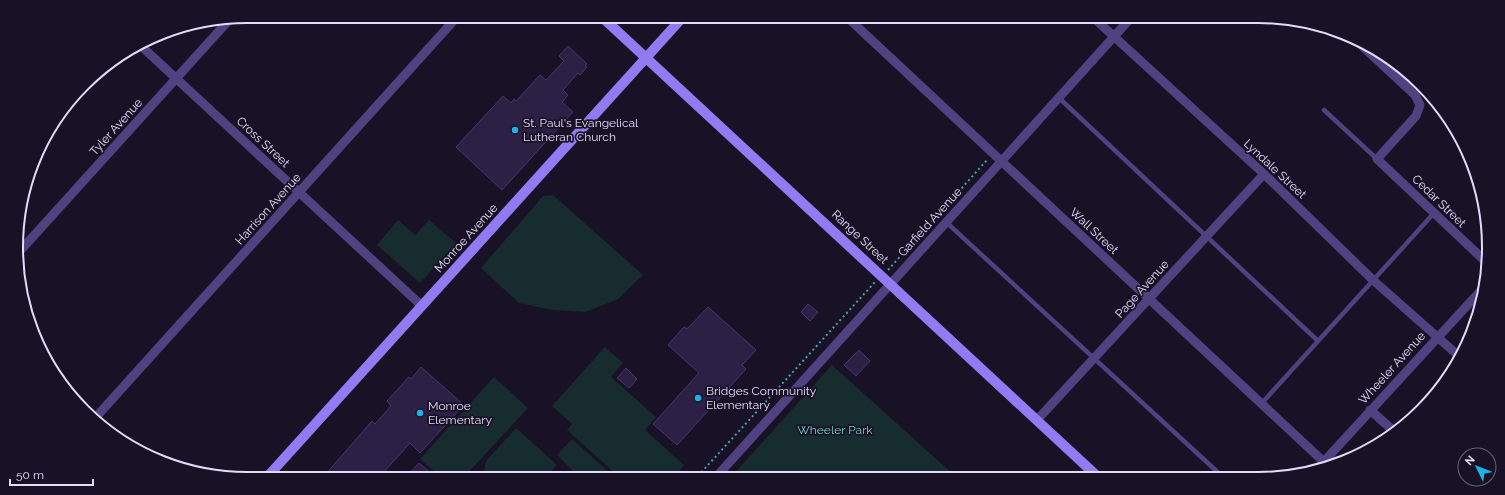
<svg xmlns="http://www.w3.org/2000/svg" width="1505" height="495" viewBox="0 0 1505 495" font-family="Raleway,sans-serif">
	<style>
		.green { fill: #162c2f }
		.building { fill: #2d2045; stroke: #49346f }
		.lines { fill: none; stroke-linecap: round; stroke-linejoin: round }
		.path { stroke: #3ca3ae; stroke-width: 2; stroke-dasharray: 2 3; stroke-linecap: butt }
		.lane { stroke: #4e4280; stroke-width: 4.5 }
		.street { stroke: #4e4280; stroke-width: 9 }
		.secondary { stroke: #917bf2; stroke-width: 10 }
		.poi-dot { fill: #1ab3e8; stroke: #191226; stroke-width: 1.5 }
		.labels { text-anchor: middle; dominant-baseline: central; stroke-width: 3.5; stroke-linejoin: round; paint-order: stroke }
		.poi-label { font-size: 12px; fill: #e4dbfb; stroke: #191226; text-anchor: start }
		.street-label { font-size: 12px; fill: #e4dbfb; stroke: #191226 }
		.park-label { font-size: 12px; fill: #6dd5cc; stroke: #191226 }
		.rim { fill: none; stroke: #e4dbfb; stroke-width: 2 }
	</style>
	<rect width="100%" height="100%" fill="#191226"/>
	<!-- green -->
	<path class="green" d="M 553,195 L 643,275 L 618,299 L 585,312 L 552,310 L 519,303 L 481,268 L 543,196 Z
		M 398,220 L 415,235 L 429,220 L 456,243 L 420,283 L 377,245 Z
		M 605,347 L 623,363 L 611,377 L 656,417 L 645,430 L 684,465 L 675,476 L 617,475 L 567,430 L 572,424 L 552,406 Z
		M 832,365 L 955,476 L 732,476 Z
		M 494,377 L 528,408 L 466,475 L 438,475 L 420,459 Z
		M 516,428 L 557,465 L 548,475 L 483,475 L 486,461 Z
		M 572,439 L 612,475 L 577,475 L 557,455 Z"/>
	<!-- building -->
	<path class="building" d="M 568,46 L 587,64 L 585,65 L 587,67 L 580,75 L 578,73 L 563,90 L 568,95 L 562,102 L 573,112 L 502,190 L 456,147 L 503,96 L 511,103 L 514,99 L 516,101 L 540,75 L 546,80 L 564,61 L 559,56 Z
		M 808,304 L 818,312 L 810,321 L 801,312 Z
		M 708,307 L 756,350 L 742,365 L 746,369 L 677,445 L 653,424 L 699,373 L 668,345 L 684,327 L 687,329 Z
		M 859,350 L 870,361 L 856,376 L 844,365 Z
		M 421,367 L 464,405 L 420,453 L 410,443 L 381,475 L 325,475 L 372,421 L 375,424 L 391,406 L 387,401 L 409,377 L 411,379 Z
		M 626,368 L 637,379 L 629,388 L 617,378 Z
		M 419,463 L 433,475 L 408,475 Z"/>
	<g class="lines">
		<!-- path -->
		<path class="path" d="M 238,23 L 244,17
			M 888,270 L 987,160
			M 698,476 L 875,282"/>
		<!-- lane -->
		<path class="lane" d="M 1058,97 L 1318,341
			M 1324,110 L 1377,159
			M 946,222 L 1223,477
			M 1262,403 L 1434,213"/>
		<!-- street -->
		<path class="street" d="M 849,19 L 1324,462
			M 1096,20 L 1264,174 L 1374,281 L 1460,357
			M 140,45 L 422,306
			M 1361,45 L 1415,95 L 1420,105 L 1416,116 L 1377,159 L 1485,261
			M 20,251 L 229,20
			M 1370,410 L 1395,432
			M 96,417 L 457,17
			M 1037,420 L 1264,174
			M 1318,468 L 1485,286
			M 717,476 L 1129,20
			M 1084,477 L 1090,469"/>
		<!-- secondary -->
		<path class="secondary" d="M 603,18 L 1098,477
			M 269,475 L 682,18"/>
	</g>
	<!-- markers -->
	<g class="poi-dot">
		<circle cx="515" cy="130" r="4"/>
		<circle cx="698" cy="398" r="4"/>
		<circle cx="420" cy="413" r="4"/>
	</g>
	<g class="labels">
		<!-- poi labels -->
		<g class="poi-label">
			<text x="523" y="123">St. Paul's Evangelical<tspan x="523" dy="14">Lutheran Church</tspan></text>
			<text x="706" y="391">Bridges Community<tspan x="706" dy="14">Elementary</tspan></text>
			<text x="428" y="406">Monroe<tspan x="428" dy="14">Elementary</tspan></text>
		</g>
		<!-- street labels -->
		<g class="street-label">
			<text transform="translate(116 127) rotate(-48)">Tyler Avenue</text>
			<text transform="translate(263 142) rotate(43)">Cross Street</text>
			<text transform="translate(1275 169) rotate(43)">Lyndale Street</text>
			<text transform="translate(1439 201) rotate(44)">Cedar Street</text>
			<text transform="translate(268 209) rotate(-48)">Harrison Avenue</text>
			<text transform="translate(930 222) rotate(-48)">Garfield Avenue</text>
			<text transform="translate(1094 231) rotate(43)">Wall Street</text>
			<text transform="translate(860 237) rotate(43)">Range Street</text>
			<text transform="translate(466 238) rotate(-48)">Monroe Avenue</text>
			<text transform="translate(1142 289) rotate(-48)">Page Avenue</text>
			<text transform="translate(1392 368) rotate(-48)">Wheeler Avenue</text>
		</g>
		<!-- park labels -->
		<g class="park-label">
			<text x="835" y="430">Wheeler Park</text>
		</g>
	</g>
	<!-- crop -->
	<path d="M0 0H1505V495H0ZM247 23H1258A224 224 0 0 1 1482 247V248A224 224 0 0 1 1258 472H247A224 224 0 0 1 23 248V247A224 224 0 0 1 247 23Z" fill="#191226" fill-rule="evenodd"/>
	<path class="rim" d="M247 23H1258A224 224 0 0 1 1482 247V248A224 224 0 0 1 1258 472H247A224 224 0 0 1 23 248V247A224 224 0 0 1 247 23Z"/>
	<!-- north arrow -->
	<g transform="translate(1477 467) rotate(313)"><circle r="19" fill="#191226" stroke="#6a627b"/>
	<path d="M0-3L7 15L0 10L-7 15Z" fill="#1ab3e8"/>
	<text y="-6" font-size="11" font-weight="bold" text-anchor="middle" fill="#e4dbfb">N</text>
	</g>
	<!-- scale -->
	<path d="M10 479v6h83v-6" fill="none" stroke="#e4dbfb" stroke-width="2"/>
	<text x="16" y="479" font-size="12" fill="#e4dbfb" stroke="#191226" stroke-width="3" paint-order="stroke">50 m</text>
</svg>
